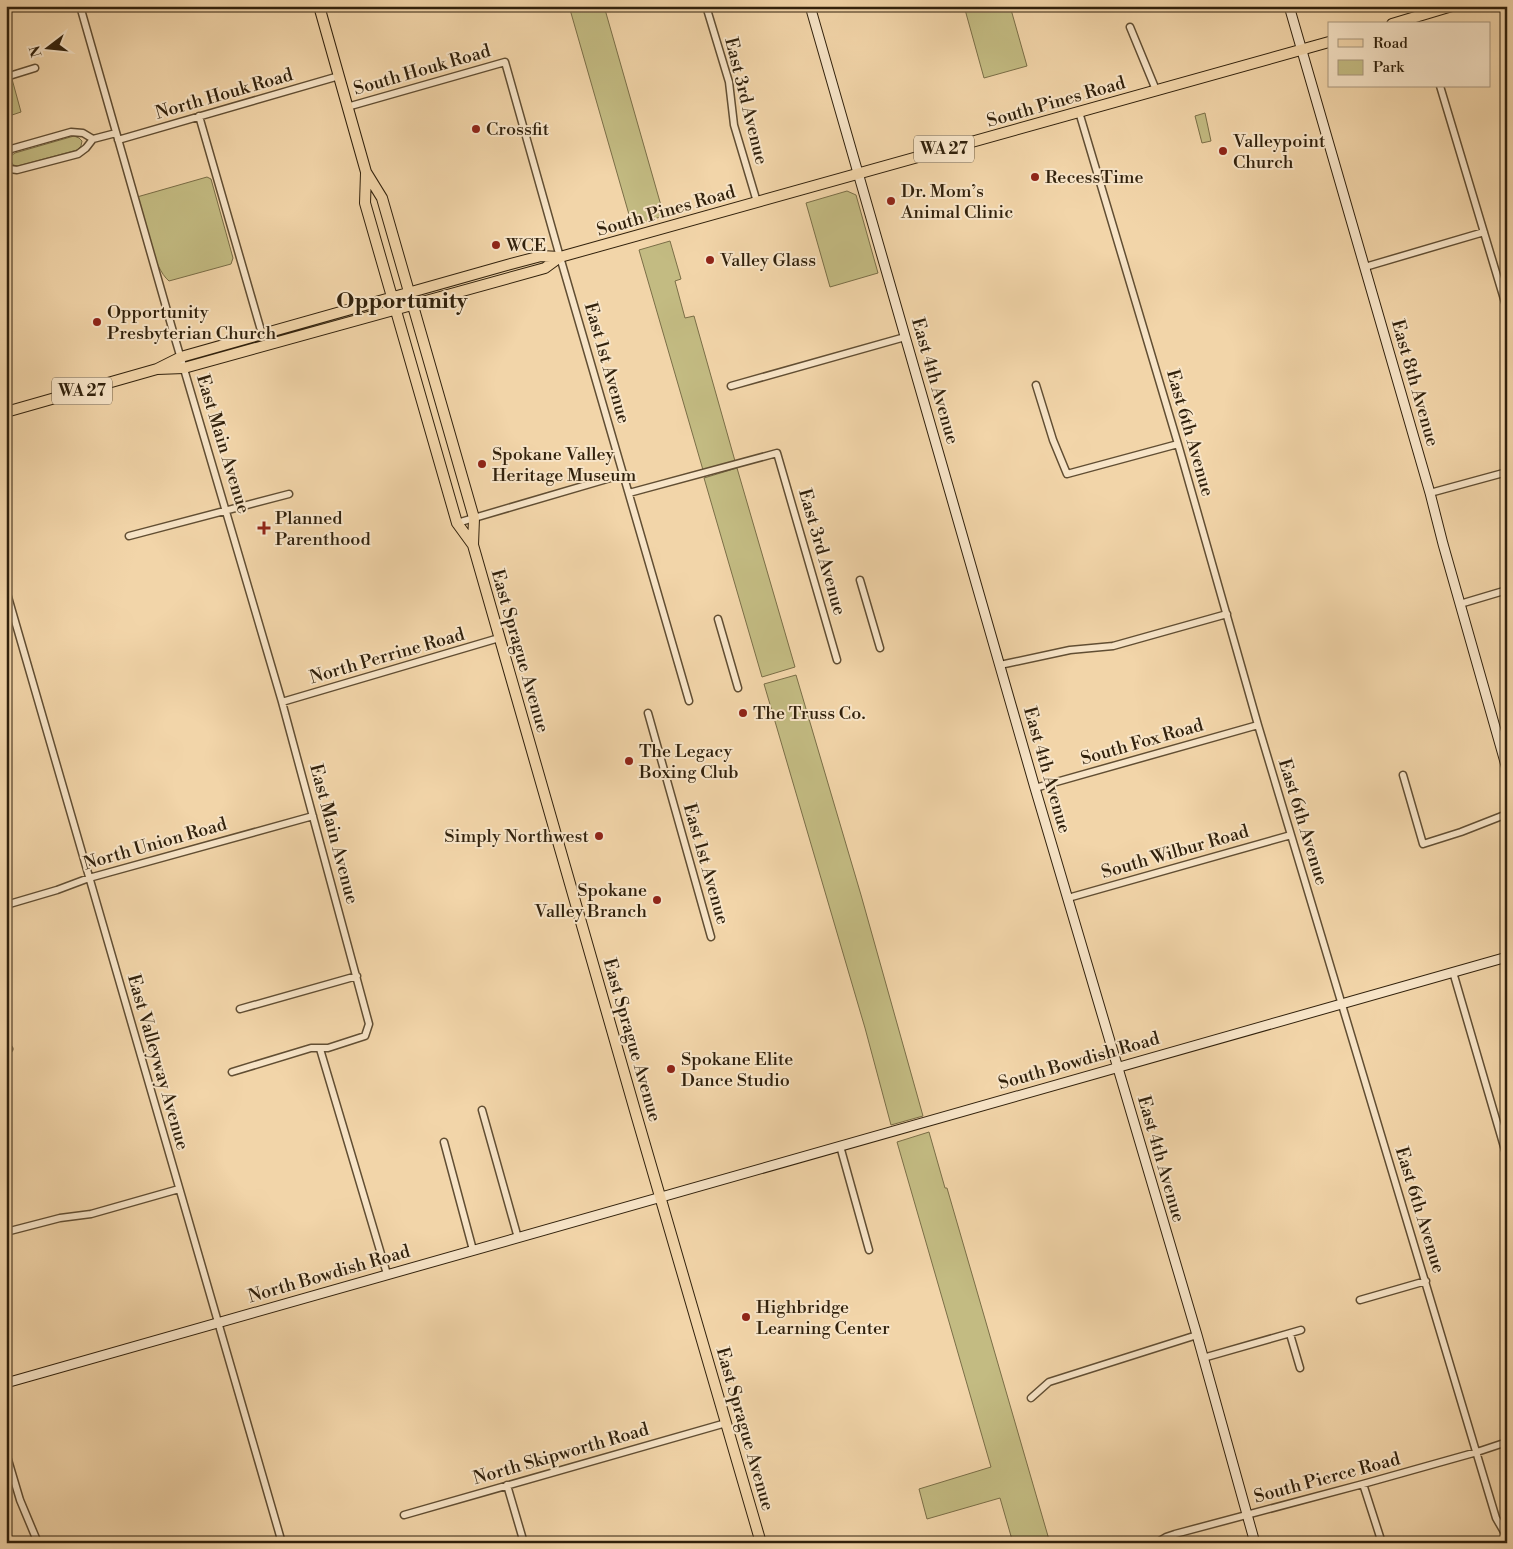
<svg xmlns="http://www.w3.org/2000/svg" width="1513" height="1549" viewBox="0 0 1513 1549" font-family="'Libre Bodoni',serif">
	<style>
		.green { fill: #c3bb82; stroke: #7a6e47 }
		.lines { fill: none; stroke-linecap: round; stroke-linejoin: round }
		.street-casing { stroke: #614e33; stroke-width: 9 }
		.secondary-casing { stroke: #31210c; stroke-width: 11 }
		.primary-casing { stroke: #31210c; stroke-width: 12 }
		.street { stroke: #f7e4c7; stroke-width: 6 }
		.secondary { stroke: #f7e4c7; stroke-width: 9 }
		.primary { stroke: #f2d5a9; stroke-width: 10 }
		.poi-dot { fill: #8f2418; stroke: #f7e4c7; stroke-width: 2 }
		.labels { text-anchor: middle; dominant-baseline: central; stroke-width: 4; stroke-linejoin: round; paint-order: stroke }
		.shield { fill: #f7e4c7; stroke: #6c5c44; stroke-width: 1 }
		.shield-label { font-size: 16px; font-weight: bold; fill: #31210c }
		.street-label { font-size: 18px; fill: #31210c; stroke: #f7e4c7 }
		.poi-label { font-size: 18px; fill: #31210c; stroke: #f7e4c7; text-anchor: start }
		.district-label { font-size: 22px; font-weight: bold; fill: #31210c; stroke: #f7e4c7 }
	</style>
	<rect width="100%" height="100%" fill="#f2d5a9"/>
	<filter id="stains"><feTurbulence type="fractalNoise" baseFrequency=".004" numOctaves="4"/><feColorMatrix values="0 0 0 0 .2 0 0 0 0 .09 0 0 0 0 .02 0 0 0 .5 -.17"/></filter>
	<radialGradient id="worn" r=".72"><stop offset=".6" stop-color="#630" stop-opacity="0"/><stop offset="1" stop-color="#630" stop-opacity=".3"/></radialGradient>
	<!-- green -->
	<path class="green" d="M 569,6 L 604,6 L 664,216 L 632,225 Z
		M 964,6 L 1010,6 L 1027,66 L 984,78 Z
		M 12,79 L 21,112 L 6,117 L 6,80 Z
		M 1205,113 L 1211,141 L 1202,143 L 1195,116 Z
		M 74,136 L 79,138 L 82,141 L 81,146 L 77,150 L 18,166 L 13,165 L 11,161 L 11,156 L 15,153 Z
		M 207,177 L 211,179 L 233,258 L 231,264 L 169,281 C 153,268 143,219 137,197 Z
		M 847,191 L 856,195 L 878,273 L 830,287 L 806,203 Z
		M 670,241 L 681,279 L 675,281 L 685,318 L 694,316 L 735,461 L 703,470 L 639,250 Z
		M 737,468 L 795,667 L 762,677 L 704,478 Z
		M 796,675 L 861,895 L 923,1116 L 891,1125 L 865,1028 L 764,684 Z
		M 929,1132 L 945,1188 L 947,1188 L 1050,1543 L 1013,1543 L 1000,1498 L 927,1519 L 919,1489 L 991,1467 L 897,1142 Z"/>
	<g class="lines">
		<defs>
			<path id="street" d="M 80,6 L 174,335 L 282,702 L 369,1024 L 365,1036 L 328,1048 L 311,1048 L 232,1072
				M 706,6 L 729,82 L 734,125 L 757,202
				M 1130,27 L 1156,90
				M 6,77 L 35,68
				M 1440,86 L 1507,309
				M 347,107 L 505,62 L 560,257 L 689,701
				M 1079,112 L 1178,444 L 1258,725 L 1496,1518 L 1507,1537
				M 199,116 L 262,334
				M 118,140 L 339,76
				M 6,154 L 11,149 L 71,132 L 83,133 L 93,139
				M 6,165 L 10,169 L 17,170 L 78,154 L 86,148 L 93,139 L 116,133
				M 1365,267 L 1484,232
				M 1036,385 L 1053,440 L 1067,474 L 1178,444
				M 731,386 L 905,337
				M 629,493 L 777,453 L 837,660
				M 1430,493 L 1507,472
				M 457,523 L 624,474
				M 129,536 L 289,494
				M 860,580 L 880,648
				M 6,590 L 282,1543
				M 1460,604 L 1507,590
				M 718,619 L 738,688
				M 1000,665 L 1070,650 L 1113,646 L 1227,614
				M 282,702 L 499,638
				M 648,713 L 711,937
				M 1403,775 L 1423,844 L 1461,832 L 1507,814
				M 1035,788 L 1258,725
				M 1068,898 L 1291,835
				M 6,905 L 57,890 L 89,878 L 313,816
				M 1453,972 L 1507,1157
				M 240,1009 L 357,976
				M 320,1049 L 387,1274
				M 6,1050 L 9,1049
				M 482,1110 L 518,1238
				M 444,1142 L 473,1250
				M 840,1146 L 869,1250
				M 6,1232 L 60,1218 L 91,1214 L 179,1189
				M 1360,1300 L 1426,1281
				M 1290,1334 L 1300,1368
				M 1203,1358 L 1301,1330
				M 1031,1398 L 1049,1382 L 1197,1335
				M 6,1453 L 20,1500 L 38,1543
				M 1363,1484 L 1382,1543
				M 507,1485 L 524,1543
				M 404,1515 L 726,1423
				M 1156,1543 L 1166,1537 L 1175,1534 L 1363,1484 L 1477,1452 L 1507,1442"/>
			<path id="secondary" d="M 810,6 L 1035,788 L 1197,1335 L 1255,1543
				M 1289,6 L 1430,493 L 1443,544 L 1507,769
				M 6,1383 L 1507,957"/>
			<path id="primary" d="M 319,6 L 366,172 L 382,198 L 474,518 L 473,545 L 636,1114 L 761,1543
				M 1392,24 L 1452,6
				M 366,173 L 365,203 L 457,523 L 473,545
				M 157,369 L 184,368 L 545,268 L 560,257 L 1329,42
				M 6,412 L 157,369 L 181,357 L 507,265 L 541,256 L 560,257"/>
		</defs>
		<!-- street casing -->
		<use href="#street" class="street-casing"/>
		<!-- secondary casing -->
		<use href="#secondary" class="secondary-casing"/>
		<!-- primary casing -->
		<use href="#primary" class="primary-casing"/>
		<!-- street -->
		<use href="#street" class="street"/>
		<!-- secondary -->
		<use href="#secondary" class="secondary"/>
		<!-- primary -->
		<use href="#primary" class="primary"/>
	</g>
	<!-- markers -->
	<g class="poi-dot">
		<circle cx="476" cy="129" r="5"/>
		<circle cx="1223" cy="151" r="5"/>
		<circle cx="1035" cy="177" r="5"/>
		<circle cx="891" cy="201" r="5"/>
		<circle cx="496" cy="245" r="5"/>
		<circle cx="710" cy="260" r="5"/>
		<circle cx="97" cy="322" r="5"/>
		<circle cx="482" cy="464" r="5"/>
		<path d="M261.5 520.5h5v5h5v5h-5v5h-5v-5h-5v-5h5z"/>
		<circle cx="743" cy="713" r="5"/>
		<circle cx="629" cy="761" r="5"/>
		<circle cx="599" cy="836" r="5"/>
		<circle cx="657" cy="900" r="5"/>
		<circle cx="671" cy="1069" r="5"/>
		<circle cx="746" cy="1317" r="5"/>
	</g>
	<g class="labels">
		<!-- shield labels -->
		<g class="shield">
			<rect x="914" y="135.5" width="60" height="27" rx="4"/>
			<rect x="52" y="377.5" width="60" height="27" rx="4"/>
		</g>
		<g class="shield-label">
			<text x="944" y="149">WA 27</text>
			<text x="82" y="391">WA 27</text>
		</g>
		<!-- street labels -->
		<g class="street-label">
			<text transform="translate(422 70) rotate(-16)">South Houk Road</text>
			<text transform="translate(224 94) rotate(-16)">North Houk Road</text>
			<text transform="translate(746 101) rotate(76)">East 3rd Avenue</text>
			<text transform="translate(1056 102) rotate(-16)">South Pines Road</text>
			<text transform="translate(666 211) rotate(-16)">South Pines Road</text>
			<text transform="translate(607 363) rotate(74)">East 1st Avenue</text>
			<text transform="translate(935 381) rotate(74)">East 4th Avenue</text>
			<text transform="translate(1415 383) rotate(74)">East 8th Avenue</text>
			<text transform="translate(1190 433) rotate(74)">East 6th Avenue</text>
			<text transform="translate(223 444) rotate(73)">East Main Avenue</text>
			<text transform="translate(822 552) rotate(74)">East 3rd Avenue</text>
			<text transform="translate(520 651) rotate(74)">East Sprague Avenue</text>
			<text transform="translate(387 656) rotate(-16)">North Perrine Road</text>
			<text transform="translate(1142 742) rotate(-16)">South Fox Road</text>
			<text transform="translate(1047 770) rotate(74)">East 4th Avenue</text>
			<text transform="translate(1303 822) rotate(73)">East 6th Avenue</text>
			<text transform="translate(334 834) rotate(75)">East Main Avenue</text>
			<text transform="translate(155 844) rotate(-16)">North Union Road</text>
			<text transform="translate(1175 852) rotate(-16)">South Wilbur Road</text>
			<text transform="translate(706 864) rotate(74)">East 1st Avenue</text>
			<text transform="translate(632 1040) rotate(74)">East Sprague Avenue</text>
			<text transform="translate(1079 1061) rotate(-16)">South Bowdish Road</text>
			<text transform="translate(158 1062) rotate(74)">East Valleyway Avenue</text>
			<text transform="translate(1161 1159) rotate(74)">East 4th Avenue</text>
			<text transform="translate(1420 1210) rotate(73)">East 6th Avenue</text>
			<text transform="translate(329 1274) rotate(-16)">North Bowdish Road</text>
			<text transform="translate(745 1429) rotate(74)">East Sprague Avenue</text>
			<text transform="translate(561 1454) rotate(-16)">North Skipworth Road</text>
			<text transform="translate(1327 1478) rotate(-15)">South Pierce Road</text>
		</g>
		<!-- poi labels -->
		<g class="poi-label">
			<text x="486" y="129">Crossfit</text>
			<text x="1233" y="141">Valleypoint<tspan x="1233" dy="21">Church</tspan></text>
			<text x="1045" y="177">RecessTime</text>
			<text x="901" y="191">Dr. Mom’s<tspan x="901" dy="21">Animal Clinic</tspan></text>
			<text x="506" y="245">WCE</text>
			<text x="720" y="260">Valley Glass</text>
			<text x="107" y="312">Opportunity<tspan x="107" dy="21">Presbyterian Church</tspan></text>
			<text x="492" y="454">Spokane Valley<tspan x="492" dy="21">Heritage Museum</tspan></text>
			<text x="275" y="518">Planned<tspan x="275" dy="21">Parenthood</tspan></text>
			<text x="753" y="713">The Truss Co.</text>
			<text x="639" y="751">The Legacy<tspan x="639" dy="21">Boxing Club</tspan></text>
			<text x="589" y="836" text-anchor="end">Simply Northwest</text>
			<text x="647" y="890" text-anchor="end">Spokane<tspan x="647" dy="21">Valley Branch</tspan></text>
			<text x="681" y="1059">Spokane Elite<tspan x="681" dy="21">Dance Studio</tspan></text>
			<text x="756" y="1307">Highbridge<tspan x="756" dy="21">Learning Center</tspan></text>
		</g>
		<!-- district labels -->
		<g class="district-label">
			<text x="402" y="301">Opportunity</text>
		</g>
	</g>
	<!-- margin -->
	<rect width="1513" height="1549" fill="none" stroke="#f2d5a9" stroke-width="25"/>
	<rect x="8" y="8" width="1498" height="1534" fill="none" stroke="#31210c" stroke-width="2.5"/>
	<rect x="12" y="12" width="1488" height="1524" fill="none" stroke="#31210c"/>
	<!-- legend -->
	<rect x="1328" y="22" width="162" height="65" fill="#f7e4c7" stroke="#a8967c"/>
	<rect x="1338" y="39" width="25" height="8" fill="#f2d5a9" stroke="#a8967c"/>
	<text x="1373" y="48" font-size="15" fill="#31210c">Road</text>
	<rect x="1338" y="60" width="25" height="15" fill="#c3bb82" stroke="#a8967c"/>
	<text x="1373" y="72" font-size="15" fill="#31210c">Park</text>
	<!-- north arrow -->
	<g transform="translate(48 48) rotate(254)" stroke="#f7e4c7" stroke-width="4" paint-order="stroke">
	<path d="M0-4L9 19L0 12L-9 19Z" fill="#31210c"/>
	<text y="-8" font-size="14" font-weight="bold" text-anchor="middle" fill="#31210c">N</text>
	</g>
	<rect width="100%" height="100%" filter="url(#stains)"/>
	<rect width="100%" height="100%" fill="url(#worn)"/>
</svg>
